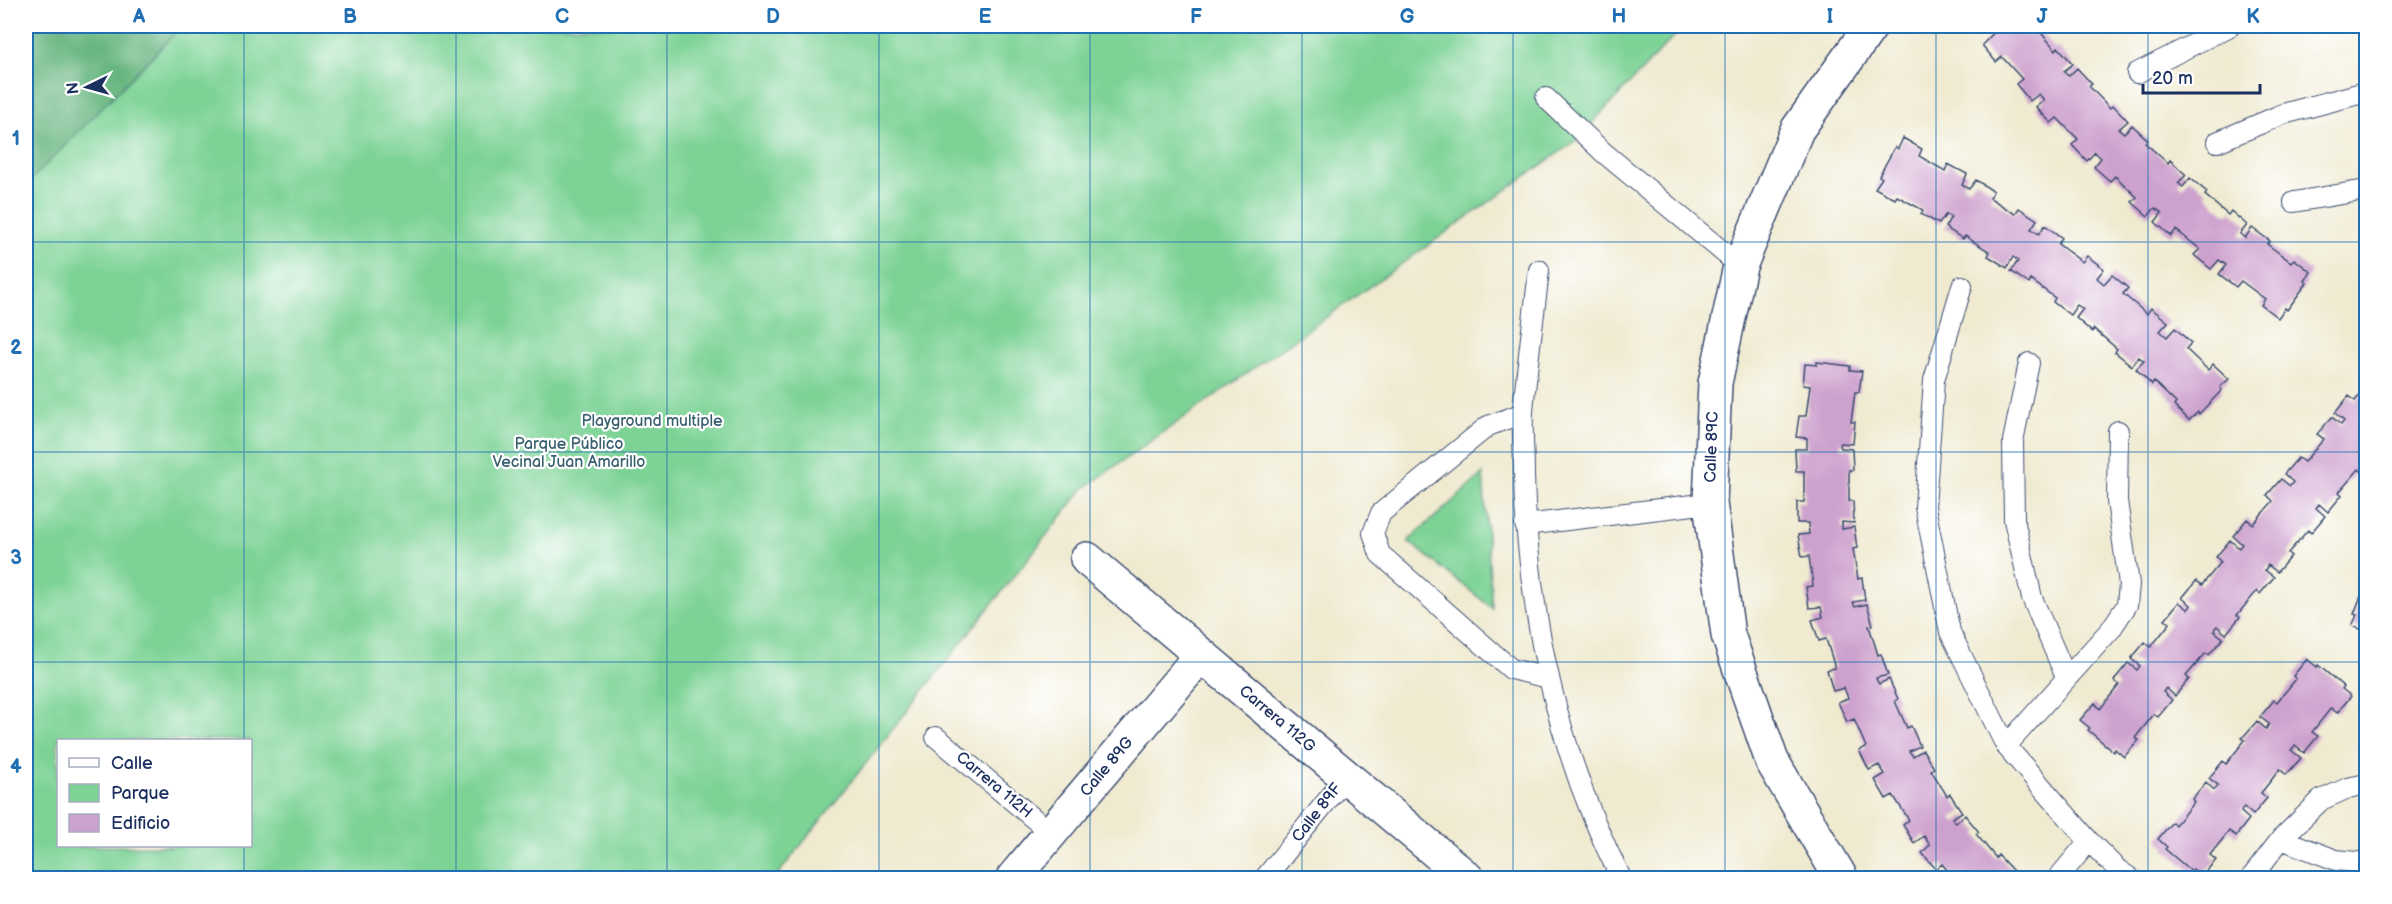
<svg xmlns="http://www.w3.org/2000/svg" width="2392" height="904" viewBox="0 0 2392 904" font-family="'Balsamiq Sans',sans-serif">
	<style>
		.green { fill: #7dd396; stroke: #4c817a; stroke-width: 1.5; fill-rule: evenodd }
		.forest { fill: #66b57f; stroke: #40726e; stroke-width: 1.5 }
		.building { fill: #cda1cd }
		.lines { fill: none; stroke-linecap: round; stroke-linejoin: round }
		.lane-casing { stroke: #3b4b6f; stroke-width: 22 }
		.street-casing { stroke: #3b4b6f; stroke-width: 36 }
		.secondary-casing { stroke: #3b4b6f; stroke-width: 36 }
		.lane { stroke: #fff; stroke-width: 20 }
		.street { stroke: #fff; stroke-width: 33 }
		.secondary { stroke: #fff; stroke-width: 33 }
		.grid { fill: none; stroke: #1f6fb2; stroke-width: 1.5; stroke-opacity: 0.55 }
		.labels { text-anchor: middle; dominant-baseline: central; stroke-width: 4.5; stroke-linejoin: round; paint-order: stroke }
		.park-label { font-size: 16px; fill: #38606f; stroke: #fff }
		.street-label { font-size: 16px; fill: #1b2f5e; stroke: #fff }
		.neatline { fill: none; stroke: #1f6fb2; stroke-width: 2 }
		.grid-label { font-size: 20px; text-anchor: middle; font-weight: bold; fill: #1f6fb2 }
	</style>
	<rect width="100%" height="100%" fill="#fff"/>
	<filter id="ink" filterUnits="userSpaceOnUse"><feTurbulence type="fractalNoise" baseFrequency=".0167" numOctaves="2"/><feDisplacementMap in="SourceGraphic" scale="12" xChannelSelector="R" yChannelSelector="G"/><feConvolveMatrix kernelMatrix="1 2 1 2 8 2 1 2 1" color-interpolation-filters="sRGB"/></filter>
	<filter id="wash" filterUnits="userSpaceOnUse"><feTurbulence type="fractalNoise" baseFrequency=".008" numOctaves="4" result="noise"/><feDisplacementMap in="SourceGraphic" scale="24" xChannelSelector="R" yChannelSelector="G"/><feGaussianBlur stdDeviation="1.35" result="paint"/><feColorMatrix in="noise" values="0 0 0 0 0 0 0 0 0 0 0 0 0 0 0 0 0 1.4 0 .05"/><feComposite in="paint" operator="in"/></filter>
	<g filter="url(#wash)">
		<rect width="100%" height="100%" fill="#efead0"/>
		<!-- green -->
		<path class="green" d="M 182,26 L 1684,26 L 1574,142 L 1083,489 L 775,878 L 26,878 L 26,185 ZM 58,740 L 250,740 L 250,846 L 58,846 Z
			M 1483,474 L 1492,608 L 1408,541 Z"/>
		<!-- forest -->
		<path class="forest" d="M 26,26 L 182,26 L 26,185 Z"/>
		<g id="blocks">
			<!-- building -->
			<path class="building" d="M 2000,26 L 2037,26 L 2036,27 L 2056,50 L 2058,47 L 2073,64 L 2064,71 L 2066,74 L 2069,76 L 2077,68 L 2092,84 L 2089,86 L 2110,108 L 2113,105 L 2128,121 L 2119,129 L 2124,133 L 2132,125 L 2148,140 L 2145,143 L 2168,163 L 2170,160 L 2186,175 L 2178,183 L 2183,187 L 2190,178 L 2207,192 L 2205,195 L 2228,215 L 2231,211 L 2247,225 L 2240,234 L 2245,238 L 2252,228 L 2270,241 L 2267,244 L 2291,262 L 2294,259 L 2311,272 L 2305,281 L 2307,283 L 2287,310 L 2285,308 L 2278,318 L 2261,305 L 2265,299 L 2241,281 L 2236,287 L 2219,274 L 2226,265 L 2219,260 L 2211,269 L 2194,255 L 2200,249 L 2176,230 L 2171,236 L 2155,222 L 2162,213 L 2155,208 L 2148,216 L 2132,202 L 2137,197 L 2115,176 L 2110,181 L 2094,167 L 2101,158 L 2095,152 L 2087,161 L 2072,145 L 2078,139 L 2057,118 L 2051,123 L 2036,107 L 2044,100 L 2039,94 L 2030,101 L 2016,84 L 2022,79 L 2002,57 L 1996,62 L 1982,45 Z
				M 1903,138 L 1922,149 L 1919,156 L 1945,171 L 1948,164 L 1967,174 L 1962,185 L 1969,189 L 1976,180 L 1993,191 L 1990,198 L 2015,214 L 2019,208 L 2037,220 L 2031,229 L 2039,234 L 2045,225 L 2062,238 L 2058,244 L 2082,262 L 2087,256 L 2104,269 L 2097,278 L 2104,284 L 2112,275 L 2128,288 L 2123,294 L 2147,314 L 2151,308 L 2168,322 L 2160,331 L 2167,337 L 2175,328 L 2191,343 L 2186,349 L 2208,370 L 2213,364 L 2229,379 L 2220,387 L 2222,390 L 2199,414 L 2198,412 L 2189,420 L 2174,406 L 2176,403 L 2154,382 L 2152,385 L 2136,369 L 2144,361 L 2139,357 L 2132,366 L 2115,352 L 2117,349 L 2094,329 L 2092,332 L 2076,318 L 2083,309 L 2077,305 L 2070,315 L 2053,302 L 2055,298 L 2031,280 L 2029,284 L 2011,271 L 2018,261 L 2016,259 L 2013,257 L 2007,268 L 1988,256 L 1990,252 L 1965,236 L 1963,239 L 1945,227 L 1951,217 L 1946,214 L 1939,224 L 1921,214 L 1923,210 L 1897,196 L 1895,199 L 1875,188 L 1882,178 L 1879,176 L 1895,147 L 1898,149 Z
				M 1817,362 L 1850,366 L 1850,370 L 1862,371 L 1859,392 L 1855,392 L 1851,422 L 1855,422 L 1853,444 L 1841,443 L 1840,445 L 1841,448 L 1852,449 L 1853,470 L 1849,470 L 1849,501 L 1853,501 L 1854,523 L 1842,522 L 1842,529 L 1854,527 L 1857,548 L 1853,549 L 1858,579 L 1862,578 L 1865,600 L 1853,602 L 1854,605 L 1855,607 L 1867,604 L 1873,625 L 1869,626 L 1878,655 L 1881,654 L 1888,675 L 1876,678 L 1877,681 L 1879,684 L 1889,679 L 1898,699 L 1895,701 L 1907,728 L 1911,726 L 1920,746 L 1909,751 L 1913,756 L 1923,750 L 1934,768 L 1931,770 L 1947,796 L 1950,794 L 1962,812 L 1952,818 L 1956,823 L 1965,815 L 1979,832 L 1976,834 L 1996,858 L 1998,855 L 2013,871 L 2005,878 L 1954,878 L 1942,864 L 1936,869 L 1922,853 L 1930,845 L 1924,836 L 1914,843 L 1903,825 L 1909,820 L 1893,795 L 1886,799 L 1875,780 L 1885,774 L 1879,765 L 1869,770 L 1859,750 L 1866,747 L 1854,719 L 1847,722 L 1838,702 L 1848,698 L 1844,688 L 1833,691 L 1827,670 L 1835,668 L 1826,639 L 1819,641 L 1812,620 L 1823,617 L 1821,607 L 1809,608 L 1806,587 L 1813,586 L 1809,556 L 1802,557 L 1798,535 L 1809,534 L 1808,523 L 1797,523 L 1797,502 L 1804,502 L 1804,471 L 1796,471 L 1795,449 L 1807,449 L 1807,438 L 1796,437 L 1799,416 L 1806,416 L 1810,386 L 1803,385 L 1805,364 L 1817,365 Z
				M 2366,387 L 2366,465 L 2361,471 L 2359,469 L 2339,492 L 2342,495 L 2328,512 L 2319,504 L 2316,508 L 2325,516 L 2311,533 L 2308,530 L 2288,553 L 2291,556 L 2277,572 L 2268,565 L 2265,570 L 2274,577 L 2260,594 L 2257,591 L 2237,615 L 2240,617 L 2226,634 L 2217,626 L 2215,628 L 2214,631 L 2223,638 L 2209,655 L 2206,653 L 2186,676 L 2189,679 L 2175,696 L 2166,688 L 2163,692 L 2172,700 L 2158,717 L 2154,714 L 2135,738 L 2139,740 L 2124,757 L 2115,749 L 2114,752 L 2088,730 L 2090,728 L 2080,720 L 2095,703 L 2100,709 L 2119,685 L 2114,680 L 2128,663 L 2137,670 L 2140,666 L 2131,659 L 2145,642 L 2151,647 L 2170,623 L 2165,619 L 2179,602 L 2188,609 L 2190,607 L 2191,605 L 2182,598 L 2196,581 L 2202,585 L 2221,562 L 2216,557 L 2230,540 L 2239,548 L 2242,544 L 2233,536 L 2247,519 L 2253,524 L 2273,501 L 2267,495 L 2281,479 L 2290,486 L 2293,482 L 2284,474 L 2298,458 L 2304,462 L 2324,439 L 2317,434 L 2332,417 L 2341,425 L 2344,421 L 2335,413 L 2349,396 L 2355,401 Z
				M 2366,583 L 2366,631 L 2352,626 L 2357,615 L 2354,614 Z
				M 2307,659 L 2317,667 L 2318,665 L 2344,687 L 2342,689 L 2351,696 L 2337,713 L 2331,708 L 2312,732 L 2318,736 L 2304,753 L 2295,746 L 2291,750 L 2301,758 L 2286,775 L 2280,769 L 2261,793 L 2267,798 L 2253,815 L 2244,807 L 2242,809 L 2241,812 L 2249,819 L 2236,836 L 2229,831 L 2210,855 L 2216,860 L 2202,876 L 2193,869 L 2191,871 L 2165,849 L 2167,847 L 2158,839 L 2172,822 L 2175,825 L 2194,802 L 2192,799 L 2206,782 L 2214,790 L 2218,785 L 2209,778 L 2223,761 L 2226,764 L 2245,740 L 2242,738 L 2257,721 L 2266,729 L 2269,724 L 2260,717 L 2274,700 L 2277,702 L 2296,679 L 2293,676 Z"/>
		</g>
	</g>
	<g filter="url(#ink)">
		<use href="#blocks" fill-opacity="0" stroke="#3b4b6f" stroke-width="1.5"/>
		<g class="lines">
			<defs>
				<path id="lane" d="M 2137,73 L 2230,26
					M 1546,98 L 1603,152 L 1740,266
					M 2217,142 L 2283,114 L 2366,92
					M 2294,202 L 2366,190
					M 1539,270 C 1534,317 1527,364 1523,411 C 1522,432 1524,453 1524,474 C 1527,613 1558,755 1621,878
					M 1962,286 L 1934,380 L 1925,507 L 1950,632 L 2006,746 L 2089,841 L 2117,869 L 2130,878
					M 2029,363 L 2013,441 L 2014,520 L 2032,598 L 2066,677
					M 1523,413 L 1488,426 L 1381,513 L 1373,533 L 1380,554 L 1511,669 L 1549,678
					M 1525,525 L 1710,503
					M 936,737 L 1051,833
					M 2006,746 L 2111,629 L 2127,605 L 2129,584 L 2117,501 L 2118,431
					M 2281,839 L 2336,860 L 2366,863
					M 1265,878 L 1346,777
					M 2058,878 L 2089,841
					M 2251,878 L 2281,839 L 2321,800 L 2348,788 L 2366,784"/>
				<path id="street" d="M 1087,559 L 1467,878
					M 1013,878 L 1201,655"/>
				<path id="secondary" d="M 1841,878 L 1772,761 L 1728,635 L 1710,503 L 1715,383 L 1740,266 L 1797,130 L 1871,26"/>
			</defs>
			<!-- lane casing -->
			<use href="#lane" class="lane-casing"/>
			<!-- street casing -->
			<use href="#street" class="street-casing"/>
			<!-- secondary casing -->
			<use href="#secondary" class="secondary-casing"/>
			<!-- lane -->
			<use href="#lane" class="lane"/>
			<!-- street -->
			<use href="#street" class="street"/>
			<!-- secondary -->
			<use href="#secondary" class="secondary"/>
		</g>
	</g>
	<!-- grid -->
	<path class="grid" d="M 244,26 L 244,740M 456,26 L 456,878M 667,26 L 667,878M 879,26 L 879,878M 1090,26 L 1090,878M 1302,26 L 1302,878M 1513,26 L 1513,878M 1725,26 L 1725,878M 1936,26 L 1936,878M 2148,26 L 2148,878M 26,242 L 2366,242M 26,452 L 2366,452M 26,662 L 2366,662M 244,846 L 244,878"/>
	<g class="labels">
		<!-- park labels -->
		<g class="park-label">
			<text x="652" y="421">Playground multiple</text>
			<text x="569" y="444">Parque Público<tspan x="569" dy="18">Vecinal Juan Amarillo</tspan></text>
		</g>
		<!-- street labels -->
		<g class="street-label">
			<text transform="translate(1712 447) rotate(-88)">Calle 89C</text>
			<text transform="translate(1277 719) rotate(40)">Carrera 112G</text>
			<text transform="translate(1107 767) rotate(-50)">Calle 89G</text>
			<text transform="translate(994 785) rotate(40)">Carrera 112H</text>
			<text transform="translate(1317 813) rotate(-52)">Calle 89F</text>
		</g>
	</g>
	<!-- margin -->
	<rect width="2392" height="904" fill="none" stroke="#fff" stroke-width="66"/>
	<!-- legend -->
	<rect x="57" y="739" width="195" height="108" fill="#ffffff" stroke="#a4acbf" stroke-width="1.5"/>
	<rect x="69" y="758" width="30" height="9" fill="#ffffff" stroke="#a4acbf" stroke-width="1.5"/>
	<text x="111" y="769" font-size="18" fill="#1b2f5e">Calle</text>
	<rect x="69" y="784" width="30" height="18" fill="#7dd396" stroke="#a4acbf" stroke-width="1.5"/>
	<text x="111" y="799" font-size="18" fill="#1b2f5e">Parque</text>
	<rect x="69" y="814" width="30" height="18" fill="#cda1cd" stroke="#a4acbf" stroke-width="1.5"/>
	<text x="111" y="829" font-size="18" fill="#1b2f5e">Edificio</text>
	<!-- north arrow -->
	<g transform="translate(87 87) rotate(265)" stroke="#ffffff" stroke-width="4.5" paint-order="stroke">
	<path d="M0-4.5L10 22L0 15L-10 22Z" fill="#1b2f5e"/>
	<text y="-9" font-size="16" font-weight="bold" text-anchor="middle" fill="#1b2f5e">N</text>
	</g>
	<!-- scale -->
	<path d="M2143 84v9h117v-9" fill="none" stroke="#1b2f5e" stroke-width="3"/>
	<text x="2152" y="84" font-size="18" fill="#1b2f5e" stroke="#ffffff" stroke-width="4.5" paint-order="stroke">20 m</text>
	<rect x="33" y="33" width="2326" height="838" class="neatline"/>
	<g class="grid-label">
		<text x="139" y="23">A</text>
		<text x="350" y="23">B</text>
		<text x="562" y="23">C</text>
		<text x="773" y="23">D</text>
		<text x="985" y="23">E</text>
		<text x="1196" y="23">F</text>
		<text x="1407" y="23">G</text>
		<text x="1619" y="23">H</text>
		<text x="1830" y="23">I</text>
		<text x="2042" y="23">J</text>
		<text x="2253" y="23">K</text>
		<text x="16" y="145">1</text>
		<text x="16" y="354">2</text>
		<text x="16" y="564">3</text>
		<text x="16" y="773">4</text>
	</g>
</svg>
